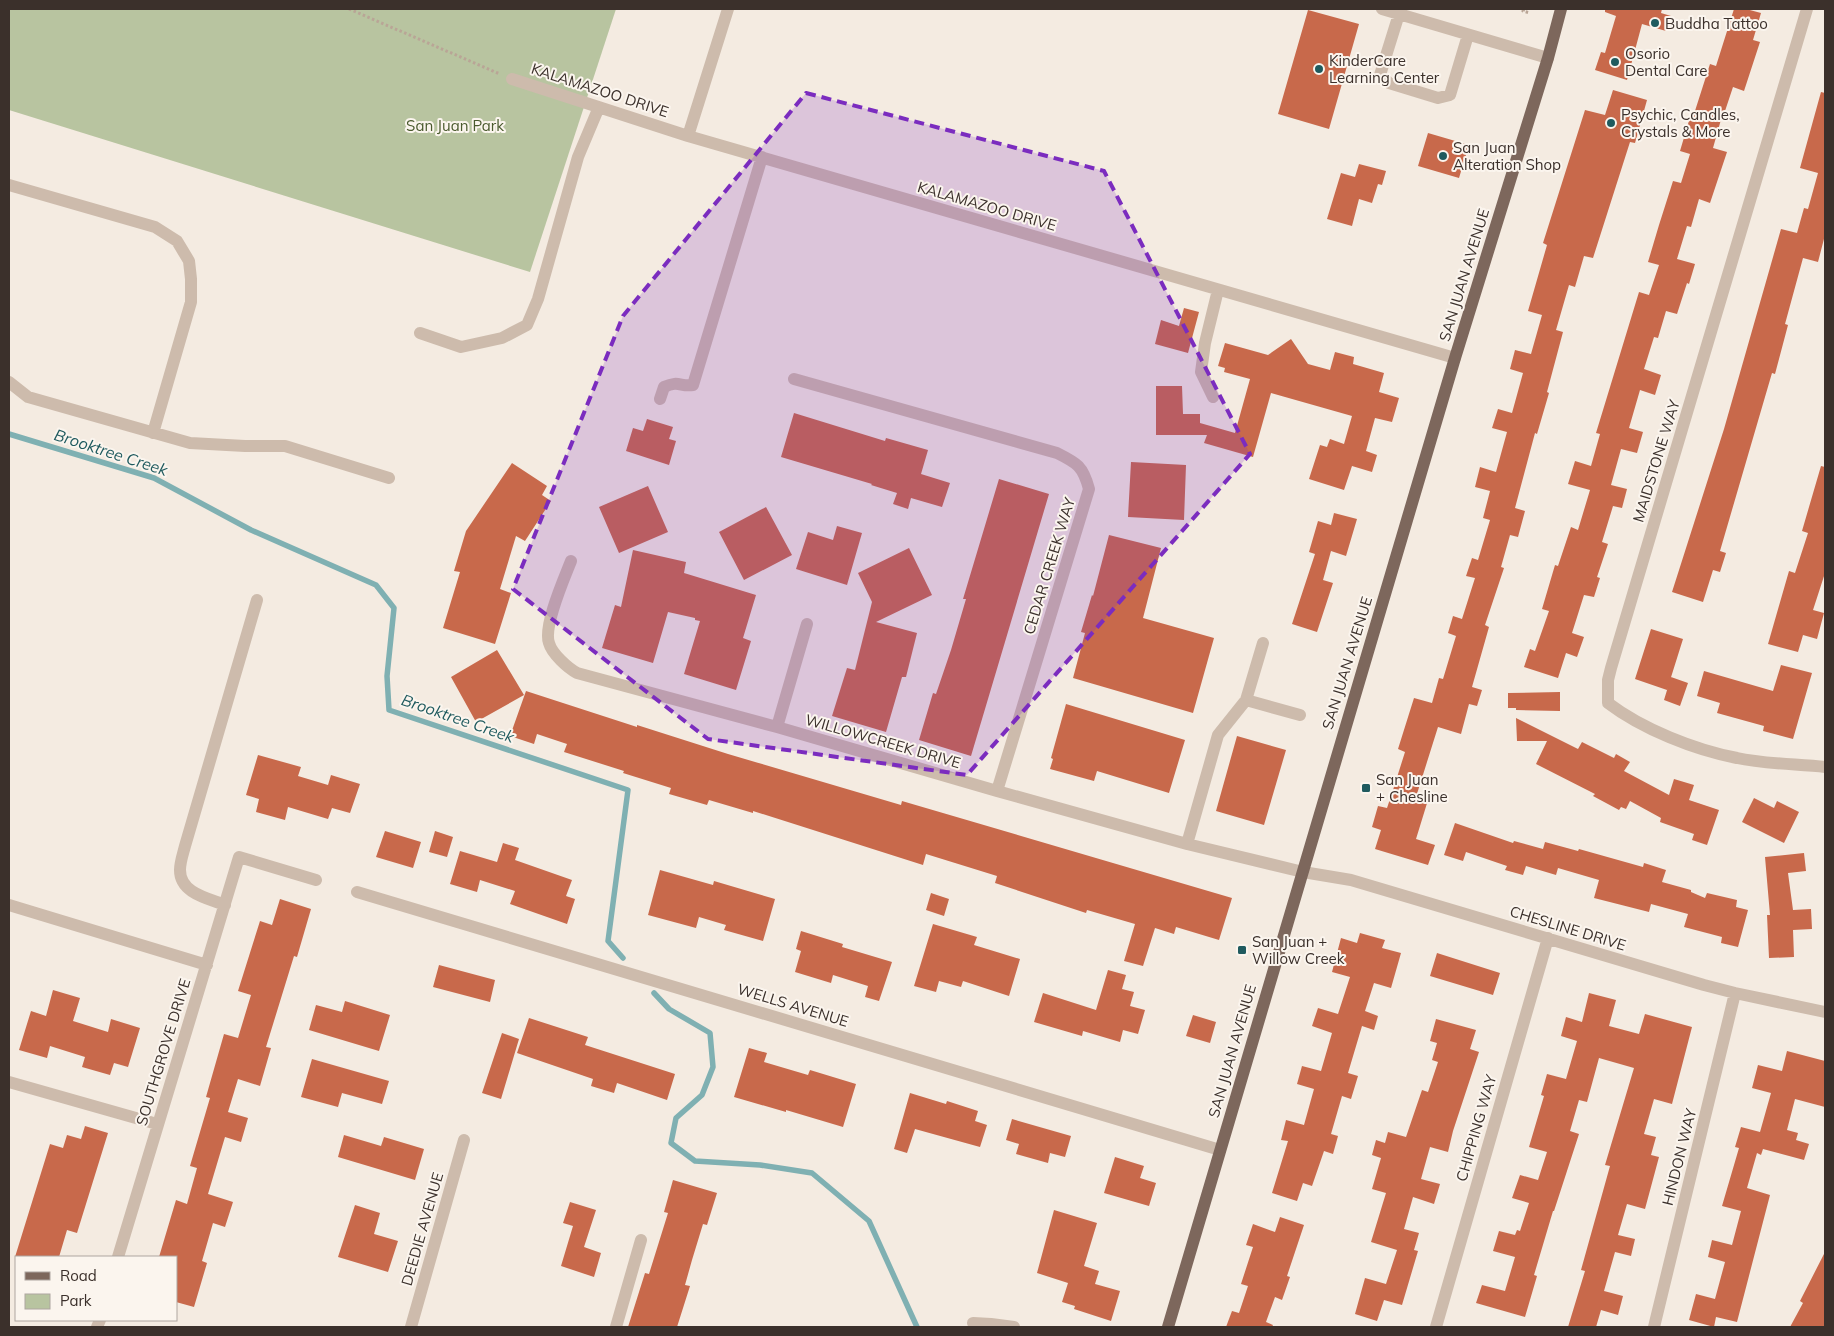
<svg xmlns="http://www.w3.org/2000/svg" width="1834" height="1336" viewBox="0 0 1834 1336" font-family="Mulish,sans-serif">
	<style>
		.green { fill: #b8c4a0 }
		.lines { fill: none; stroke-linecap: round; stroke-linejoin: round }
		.stream { stroke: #7fb0b2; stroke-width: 5.5 }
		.building { fill: #c8694b }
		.path { stroke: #b9a596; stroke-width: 3; stroke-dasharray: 2.5 2.5; stroke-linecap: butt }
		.minor { stroke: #cdbbac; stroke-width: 12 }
		.major { stroke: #7d675c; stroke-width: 12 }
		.marked { fill: #7b2cbf; fill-opacity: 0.2; stroke: #7b2cbf; stroke-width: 4; stroke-dasharray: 10 6; stroke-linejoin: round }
		.poi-dot { fill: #1f5a5e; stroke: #fbf5ee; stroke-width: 2 }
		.labels { text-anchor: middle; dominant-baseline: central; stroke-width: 4; stroke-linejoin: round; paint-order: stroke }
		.poi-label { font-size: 15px; fill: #3b302b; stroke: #fbf5ee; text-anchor: start }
		.street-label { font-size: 15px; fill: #3b302b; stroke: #fbf5ee }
		.park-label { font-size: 15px; fill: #4a5a2e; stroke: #fbf5ee }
		.water-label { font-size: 16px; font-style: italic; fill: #1f5a5e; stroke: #fbf5ee }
	</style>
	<rect width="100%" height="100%" fill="#f4ebe1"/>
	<!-- green -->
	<path class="green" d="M 9,9 L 616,9 L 530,272 L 9,110 Z"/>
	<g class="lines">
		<!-- stream -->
		<path class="stream" d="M 9,434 L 154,478 L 251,530 L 376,585 L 394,608 L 387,676 L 389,710 L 628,790 L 608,941 L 623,958
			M 654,993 L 669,1009 L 710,1033 L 713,1067 L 702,1095 L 676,1118 L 671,1143 L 695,1161 L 760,1165 L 812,1173 L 869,1221 L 917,1327"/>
	</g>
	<!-- building -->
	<path class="building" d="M 1605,9 L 1662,9 L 1661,13 L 1671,16 L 1666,31 L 1642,24 L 1627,80 L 1595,70 L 1601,52 L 1605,53 L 1616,16 L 1605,12 Z
		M 1734,9 L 1746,9 L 1761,13 L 1753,40 L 1760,42 L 1744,91 L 1733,87 L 1723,117 L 1722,116 L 1713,148 L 1727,152 L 1710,203 L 1699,199 L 1691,227 L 1687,226 L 1677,259 L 1695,264 L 1689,284 L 1687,283 L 1677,314 L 1666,311 L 1658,338 L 1654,337 L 1644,369 L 1661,375 L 1655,395 L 1640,390 L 1629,428 L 1643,432 L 1637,453 L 1621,449 L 1611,485 L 1627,489 L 1622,508 L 1613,506 L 1602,542 L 1608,544 L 1597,577 L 1600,578 L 1594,597 L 1584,595 L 1572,633 L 1584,637 L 1577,657 L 1566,653 L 1558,678 L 1524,667 L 1530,649 L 1535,651 L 1549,611 L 1542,609 L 1555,565 L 1558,566 L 1571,527 L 1578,530 L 1590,490 L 1568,484 L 1575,461 L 1591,466 L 1600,434 L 1596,433 L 1639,292 L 1649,295 L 1659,265 L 1648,262 L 1659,225 L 1673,181 L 1681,183 L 1690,154 L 1680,151 L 1691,114 L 1694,114 L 1710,64 L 1716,66 Z
		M 1308,10 L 1359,24 L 1329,129 L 1278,114 Z
		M 1613,90 L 1647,100 L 1635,143 L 1630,142 L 1593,258 L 1584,256 L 1575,287 L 1569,285 L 1556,330 L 1563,332 L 1547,392 L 1549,393 L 1537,434 L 1535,433 L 1515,508 L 1525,511 L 1518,537 L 1510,535 L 1501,567 L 1504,568 L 1485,625 L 1489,627 L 1472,687 L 1482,690 L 1477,706 L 1469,704 L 1461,734 L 1438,727 L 1416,797 L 1428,800 L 1416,839 L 1435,845 L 1428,865 L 1375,849 L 1381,830 L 1372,827 L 1378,806 L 1387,808 L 1393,790 L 1405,752 L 1398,749 L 1414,698 L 1432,703 L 1439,678 L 1443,679 L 1456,636 L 1448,633 L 1453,616 L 1462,619 L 1475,578 L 1466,576 L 1472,558 L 1478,560 L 1490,520 L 1483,518 L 1490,491 L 1475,487 L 1480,467 L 1496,472 L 1507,432 L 1492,428 L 1498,409 L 1512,413 L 1523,373 L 1510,369 L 1515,350 L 1531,354 L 1542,315 L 1528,311 L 1547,245 L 1543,243 L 1585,110 L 1605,115 Z
		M 1821,92 L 1825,93 L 1825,235 L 1818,262 L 1803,258 L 1785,324 L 1788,325 L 1775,374 L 1772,373 L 1720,551 L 1726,553 L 1720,572 L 1713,570 L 1703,602 L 1672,592 L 1724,429 L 1781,229 L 1797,233 L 1804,208 L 1808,209 L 1818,173 L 1800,168 Z
		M 1428,133 L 1469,145 L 1459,178 L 1418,166 Z
		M 1359,164 L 1386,171 L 1382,185 L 1378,184 L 1372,203 L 1359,199 L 1352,226 L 1327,219 L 1341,173 L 1355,177 Z
		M 1184,308 L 1199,312 L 1188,353 L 1155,344 L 1161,320 L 1179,326 Z
		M 1291,339 L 1308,364 L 1330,370 L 1335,352 L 1354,357 L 1353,364 L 1384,373 L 1379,392 L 1399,398 L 1392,422 L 1375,418 L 1366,451 L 1377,455 L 1372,472 L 1352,466 L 1344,490 L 1309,479 L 1320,445 L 1327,447 L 1330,439 L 1344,444 L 1352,416 L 1271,393 L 1253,457 L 1204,443 L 1207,435 L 1156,435 L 1156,386 L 1182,386 L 1183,414 L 1200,414 L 1200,423 L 1235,433 L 1250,379 L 1224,372 L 1225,368 L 1218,366 L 1225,343 L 1268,355 Z
		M 794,413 L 885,441 L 886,438 L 928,450 L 921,474 L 950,483 L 942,507 L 911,498 L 908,509 L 893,504 L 897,493 L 871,485 L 872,484 L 781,457 Z
		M 647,419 L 673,427 L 669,439 L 676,441 L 669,465 L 626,451 L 633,428 L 643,431 Z
		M 1131,462 L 1186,465 L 1184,520 L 1128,517 Z
		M 512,463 L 547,486 L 542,495 L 551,501 L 525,541 L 516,536 L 500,589 L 511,593 L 495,644 L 443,628 L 460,572 L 454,571 L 466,531 Z
		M 1821,466 L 1825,467 L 1825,573 L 1813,610 L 1824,613 L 1817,639 L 1803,635 L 1798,652 L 1768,644 L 1789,571 L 1795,573 L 1808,533 L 1802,531 Z
		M 999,479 L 1049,494 L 971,756 L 919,740 L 933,693 L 936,694 L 951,650 L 966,599 L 963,599 Z
		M 648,486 L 668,532 L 619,553 L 599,507 Z
		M 766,507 L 792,555 L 744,580 L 719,532 Z
		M 1334,513 L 1357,519 L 1346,556 L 1331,551 L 1323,580 L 1333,583 L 1317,632 L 1292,624 L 1315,554 L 1309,552 L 1318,521 L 1331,525 Z
		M 837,526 L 862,533 L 847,585 L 796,569 L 808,532 L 833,540 Z
		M 1109,535 L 1161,548 L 1143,618 L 1214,638 L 1193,713 L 1073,678 L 1085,633 L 1081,632 L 1092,595 L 1093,596 Z
		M 909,548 L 932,595 L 876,622 L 917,633 L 906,677 L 902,677 L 886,732 L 832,716 L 847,668 L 855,670 L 872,602 L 858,573 Z
		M 633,550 L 686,562 L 684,573 L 756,595 L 743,638 L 751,641 L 736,690 L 684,674 L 700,621 L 695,620 L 695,618 L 668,612 L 653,663 L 602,648 L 615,605 L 621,607 Z
		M 1651,629 L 1683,639 L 1667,690 L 1635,679 Z
		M 497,650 L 524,695 L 476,722 L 451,677 Z
		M 1781,665 L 1812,673 L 1793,739 L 1763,731 L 1764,726 L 1717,713 L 1720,703 L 1697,696 L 1704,671 L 1773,691 Z
		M 1671,677 L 1688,683 L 1680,706 L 1664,700 Z
		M 526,691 L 637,727 L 637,725 L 728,754 L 901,805 L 902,801 L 1232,898 L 1219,940 L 1176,927 L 1174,934 L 1155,928 L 1143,966 L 1124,961 L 1135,924 L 1087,910 L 1086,913 L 995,883 L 997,876 L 926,854 L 923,865 L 753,811 L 753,813 L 709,800 L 707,805 L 669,794 L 671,788 L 623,773 L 624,771 L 564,752 L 567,744 L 537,734 L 534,744 L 510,736 Z
		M 1560,692 L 1560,711 L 1516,710 L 1516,708 L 1508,708 L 1508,693 Z
		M 1066,704 L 1185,740 L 1169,793 L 1097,771 L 1094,781 L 1050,769 L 1053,759 L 1051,758 Z
		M 1516,718 L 1578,749 L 1582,742 L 1614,758 L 1616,754 L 1630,762 L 1624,771 L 1669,795 L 1674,779 L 1694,785 L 1689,800 L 1719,810 L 1707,845 L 1692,840 L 1694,834 L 1660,822 L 1661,818 L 1630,801 L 1626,809 L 1621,807 L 1619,810 L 1593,796 L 1595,794 L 1536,764 L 1547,741 L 1517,741 Z
		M 1237,736 L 1286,750 L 1264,825 L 1216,811 Z
		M 258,755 L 301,767 L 298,776 L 328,785 L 331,775 L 360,784 L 350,813 L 332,808 L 328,819 L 288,807 L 285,820 L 256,812 L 259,799 L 246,795 Z
		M 1754,798 L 1774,808 L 1777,801 L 1799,812 L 1784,843 L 1742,822 Z
		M 1455,823 L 1513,843 L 1514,841 L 1543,849 L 1545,842 L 1578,851 L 1579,849 L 1643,867 L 1644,863 L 1666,870 L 1662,882 L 1691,890 L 1691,892 L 1705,898 L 1707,893 L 1737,900 L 1736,907 L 1748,910 L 1738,947 L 1721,943 L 1722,937 L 1684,927 L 1688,914 L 1651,904 L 1649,912 L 1594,898 L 1599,880 L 1558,868 L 1556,875 L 1526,866 L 1523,875 L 1505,870 L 1507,866 L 1466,852 L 1463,861 L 1444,855 Z
		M 385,831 L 421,842 L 413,868 L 376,857 Z
		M 435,831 L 453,837 L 447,857 L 429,852 Z
		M 503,843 L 519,848 L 515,860 L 572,880 L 566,896 L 575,899 L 567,924 L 510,904 L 515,891 L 480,880 L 477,892 L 450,884 L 460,851 L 497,862 Z
		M 1804,853 L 1806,871 L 1788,873 L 1793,910 L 1811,909 L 1812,929 L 1793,930 L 1794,957 L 1769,958 L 1767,915 L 1770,915 L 1765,857 Z
		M 660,870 L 713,885 L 714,881 L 775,899 L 763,941 L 724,930 L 726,925 L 699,917 L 696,928 L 648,915 Z
		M 931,893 L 949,899 L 944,916 L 926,910 Z
		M 280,899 L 311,909 L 297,957 L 294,956 L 266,1047 L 271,1048 L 260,1086 L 238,1079 L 228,1112 L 248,1118 L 241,1142 L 225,1137 L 208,1194 L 233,1202 L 225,1227 L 213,1223 L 202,1261 L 207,1263 L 194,1307 L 176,1302 L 176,1257 L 159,1257 L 176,1200 L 187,1204 L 197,1168 L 190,1166 L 210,1098 L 206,1097 L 224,1034 L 238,1038 L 251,995 L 238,991 L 260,921 L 272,925 Z
		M 933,924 L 977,937 L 974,945 L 1020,959 L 1009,996 L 963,981 L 961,987 L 939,981 L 936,992 L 914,986 Z
		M 801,931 L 843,944 L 842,947 L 892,962 L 879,1001 L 865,997 L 868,986 L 833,975 L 831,983 L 795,972 L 801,951 L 796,949 Z
		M 1360,933 L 1385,940 L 1382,948 L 1401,953 L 1391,988 L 1374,983 L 1365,1011 L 1378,1016 L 1374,1030 L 1362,1026 L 1348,1073 L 1358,1076 L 1351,1099 L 1342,1096 L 1331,1134 L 1338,1136 L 1333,1154 L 1324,1151 L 1312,1186 L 1303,1183 L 1297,1201 L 1272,1193 L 1288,1141 L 1281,1140 L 1286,1120 L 1304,1125 L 1314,1089 L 1297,1084 L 1302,1066 L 1321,1071 L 1332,1033 L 1312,1026 L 1318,1008 L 1338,1014 L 1350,977 L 1332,972 L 1341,938 L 1357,943 Z
		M 1437,953 L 1500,973 L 1493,995 L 1430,976 Z
		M 439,965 L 495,980 L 490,1002 L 433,987 Z
		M 1108,970 L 1126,975 L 1122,989 L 1134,992 L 1130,1006 L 1145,1010 L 1138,1034 L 1123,1030 L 1120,1042 L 1083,1031 L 1082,1036 L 1034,1022 L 1043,993 L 1096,1010 Z
		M 53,990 L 80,998 L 73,1021 L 108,1032 L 111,1019 L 140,1028 L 128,1067 L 114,1063 L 110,1075 L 82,1067 L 85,1057 L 50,1046 L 47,1058 L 19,1050 L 31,1011 L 46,1016 Z
		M 1589,993 L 1616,1000 L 1609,1026 L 1639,1034 L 1645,1014 L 1692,1027 L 1672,1104 L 1654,1099 L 1644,1134 L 1656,1137 L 1651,1155 L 1659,1157 L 1645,1209 L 1627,1204 L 1618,1235 L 1635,1239 L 1631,1256 L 1615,1252 L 1604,1291 L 1623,1296 L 1618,1315 L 1601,1310 L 1596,1327 L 1568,1327 L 1585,1271 L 1581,1270 L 1610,1166 L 1605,1165 L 1634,1068 L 1599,1058 L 1587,1102 L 1579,1100 L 1570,1131 L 1579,1134 L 1554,1211 L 1553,1211 L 1534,1275 L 1537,1276 L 1525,1317 L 1476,1303 L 1482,1285 L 1505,1291 L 1515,1257 L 1493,1251 L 1499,1231 L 1515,1235 L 1517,1230 L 1520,1231 L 1529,1203 L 1512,1198 L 1520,1175 L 1538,1180 L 1547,1152 L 1529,1147 L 1544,1096 L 1541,1095 L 1547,1074 L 1566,1079 L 1577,1041 L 1561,1036 L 1566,1017 L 1582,1022 Z
		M 345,1001 L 390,1015 L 379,1051 L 309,1030 L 316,1005 L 342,1012 Z
		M 1193,1015 L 1216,1022 L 1210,1043 L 1186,1036 Z
		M 529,1018 L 588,1037 L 585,1045 L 675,1074 L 667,1100 L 617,1083 L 614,1093 L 591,1086 L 593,1079 L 517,1053 Z
		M 1436,1019 L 1476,1030 L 1470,1049 L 1479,1052 L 1453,1131 L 1448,1152 L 1430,1147 L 1421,1179 L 1440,1184 L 1434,1204 L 1413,1197 L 1404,1229 L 1419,1233 L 1414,1250 L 1418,1251 L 1402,1305 L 1384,1300 L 1377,1321 L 1355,1314 L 1365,1278 L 1386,1284 L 1397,1250 L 1371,1242 L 1386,1193 L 1372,1189 L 1381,1158 L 1372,1155 L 1376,1140 L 1385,1143 L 1388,1132 L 1406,1137 L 1422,1090 L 1428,1092 L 1438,1062 L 1432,1060 L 1437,1043 L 1430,1041 Z
		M 502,1033 L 519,1039 L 501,1099 L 482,1093 Z
		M 749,1048 L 767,1053 L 764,1062 L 808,1075 L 810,1070 L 856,1084 L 843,1127 L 786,1110 L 786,1112 L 734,1097 Z
		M 1787,1051 L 1825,1061 L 1825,1107 L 1795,1099 L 1787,1130 L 1798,1133 L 1796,1140 L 1809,1144 L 1804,1160 L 1763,1149 L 1761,1155 L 1757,1153 L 1747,1188 L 1770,1195 L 1737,1322 L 1716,1317 L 1714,1327 L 1689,1320 L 1696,1294 L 1715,1299 L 1725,1262 L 1708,1257 L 1712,1240 L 1732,1245 L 1741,1211 L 1722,1206 L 1739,1148 L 1735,1147 L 1741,1127 L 1760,1132 L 1771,1093 L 1752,1088 L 1758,1065 L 1782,1071 Z
		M 312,1059 L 389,1081 L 382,1104 L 342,1093 L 338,1107 L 301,1097 Z
		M 910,1093 L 946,1104 L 947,1101 L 978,1111 L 975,1121 L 987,1125 L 980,1147 L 915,1129 L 907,1153 L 894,1149 Z
		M 1012,1119 L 1071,1136 L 1065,1157 L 1050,1153 L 1048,1163 L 1016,1154 L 1019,1144 L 1006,1140 Z
		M 85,1126 L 108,1133 L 77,1233 L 67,1230 L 59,1257 L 15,1257 L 50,1144 L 63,1148 L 67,1135 L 81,1139 Z
		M 344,1135 L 381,1146 L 384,1137 L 424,1149 L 415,1180 L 338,1157 Z
		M 1115,1157 L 1144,1166 L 1140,1178 L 1156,1183 L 1149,1206 L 1104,1193 Z
		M 673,1180 L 717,1193 L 707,1225 L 703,1224 L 692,1260 L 685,1285 L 690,1286 L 677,1327 L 628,1327 L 645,1273 L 649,1274 L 668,1213 L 664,1212 Z
		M 570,1202 L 596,1210 L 584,1247 L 601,1253 L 594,1277 L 561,1266 L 573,1226 L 563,1223 Z
		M 355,1205 L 380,1213 L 374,1234 L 398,1241 L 388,1272 L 338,1257 Z
		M 1054,1210 L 1097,1223 L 1084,1266 L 1099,1271 L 1095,1284 L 1120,1291 L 1111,1321 L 1074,1309 L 1075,1306 L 1062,1302 L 1068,1283 L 1037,1273 Z
		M 1280,1217 L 1304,1225 L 1287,1276 L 1290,1277 L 1282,1300 L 1275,1297 L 1266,1322 L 1273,1325 L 1272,1327 L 1226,1327 L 1232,1311 L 1239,1313 L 1248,1286 L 1241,1284 L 1253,1247 L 1246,1245 L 1253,1224 L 1275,1232 Z
		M 1825,1252 L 1825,1327 L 1790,1327 L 1803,1303 L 1800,1301 Z"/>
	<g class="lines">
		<!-- path -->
		<path class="path" d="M 349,9 L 500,74
			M 1524,9 L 1523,11 L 1530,13"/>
		<!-- minor -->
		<path class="minor" d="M 1382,9 L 1548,58
			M 1807,9 L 1611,668 L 1608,680 L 1608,703 C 1642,729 1695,750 1737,758 C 1764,764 1798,764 1825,767
			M 1399,14 L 1380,75 L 1389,83 L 1438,98 L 1450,95 L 1468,35
			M 512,79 L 688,136 L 1455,358
			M 688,136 L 728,9
			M 9,185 L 155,227 L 177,241 L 189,261 L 191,279 L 191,302 L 153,433
			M 420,333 L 461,347 L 502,338 L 527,325 L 538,299 L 578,157 L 599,107
			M 794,379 L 1057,453 C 1077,463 1083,466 1089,489 L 997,791
			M 9,382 L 28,397 L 190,443 L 245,446 L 285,446 L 389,478
			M 1213,397 L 1201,372 L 1205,343 L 1218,290
			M 660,399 L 664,387 C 679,380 680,387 693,385 L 762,157
			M 571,561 C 564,579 543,626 549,643 C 552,654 568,668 577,673 L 777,727 L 997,791 L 1187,844 L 1303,872 L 1351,880 L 1704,985 L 1735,993 L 1825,1012
			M 1246,700 L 1300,715
			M 777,727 L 807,624
			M 1187,844 L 1218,735 L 1246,700 L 1263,643
			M 357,892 L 1220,1150
			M 9,905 L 207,965
			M 225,905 C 207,898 180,893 180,870 C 180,862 183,854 185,846 L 257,600
			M 9,1082 L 157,1124
			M 118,1257 L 239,857 L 316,880
			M 973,1323 L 991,1324 L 1014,1327
			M 97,1327 L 100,1320
			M 411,1327 L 464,1140
			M 616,1327 L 641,1240
			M 1436,1327 L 1548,938
			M 1654,1327 L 1735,993"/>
		<!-- major -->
		<path class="major" d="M 1168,1327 L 1455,358 L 1548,58 L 1561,9"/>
	</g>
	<!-- marked area -->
	<path class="marked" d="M 806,93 L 1104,171 L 1250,454 L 967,775 L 708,739 L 513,589 L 623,316 Z"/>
	<!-- markers -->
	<g class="poi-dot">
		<circle cx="1655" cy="23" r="5"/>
		<circle cx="1615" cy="62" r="5"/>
		<circle cx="1319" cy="69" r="5"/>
		<circle cx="1611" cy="123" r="5"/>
		<circle cx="1443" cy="156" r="5"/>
		<rect x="1361" y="783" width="10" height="10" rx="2.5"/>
		<rect x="1237" y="945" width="10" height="10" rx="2.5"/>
	</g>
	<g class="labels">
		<!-- poi labels -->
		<g class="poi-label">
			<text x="1665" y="23">Buddha Tattoo</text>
			<text x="1625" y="53">Osorio<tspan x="1625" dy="17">Dental Care</tspan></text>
			<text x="1329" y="60">KinderCare<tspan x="1329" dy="17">Learning Center</tspan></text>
			<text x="1621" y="114">Psychic, Candles,<tspan x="1621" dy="17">Crystals &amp; More</tspan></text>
			<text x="1453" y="147">San Juan<tspan x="1453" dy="17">Alteration Shop</tspan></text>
			<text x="1376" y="779">San Juan<tspan x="1376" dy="17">+ Chesline</tspan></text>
			<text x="1252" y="941">San Juan +<tspan x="1252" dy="17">Willow Creek</tspan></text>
		</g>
		<!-- street labels -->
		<g class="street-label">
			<text transform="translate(600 90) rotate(18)">KALAMAZOO DRIVE</text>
			<text transform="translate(987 206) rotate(16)">KALAMAZOO DRIVE</text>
			<text transform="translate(1464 275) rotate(-73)">SAN JUAN AVENUE</text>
			<text transform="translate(1656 461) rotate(-73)">MAIDSTONE WAY</text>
			<text transform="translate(1049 566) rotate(-73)">CEDAR CREEK WAY</text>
			<text transform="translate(1347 663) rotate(-73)">SAN JUAN AVENUE</text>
			<text transform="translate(883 741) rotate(16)">WILLOWCREEK DRIVE</text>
			<text transform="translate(1568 928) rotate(17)">CHESLINE DRIVE</text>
			<text transform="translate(793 1005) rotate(17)">WELLS AVENUE</text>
			<text transform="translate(1232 1051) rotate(-74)">SAN JUAN AVENUE</text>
			<text transform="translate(163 1052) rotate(-73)">SOUTHGROVE DRIVE</text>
			<text transform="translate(1476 1128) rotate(-74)">CHIPPING WAY</text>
			<text transform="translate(1679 1157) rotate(-76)">HINDON WAY</text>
			<text transform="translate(422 1229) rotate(-74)">DEEDIE AVENUE</text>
		</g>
		<!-- park labels -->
		<g class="park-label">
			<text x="455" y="125">San Juan Park</text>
		</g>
		<!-- water labels -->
		<g class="water-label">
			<text transform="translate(111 452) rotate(18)">Brooktree Creek</text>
			<text transform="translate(458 718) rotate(19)">Brooktree Creek</text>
		</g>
	</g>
	<!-- border -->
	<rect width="1834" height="1336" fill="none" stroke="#3b302b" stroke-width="20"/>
	<!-- legend -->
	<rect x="15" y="1256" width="162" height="65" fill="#fbf5ee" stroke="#aea6a0"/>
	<rect x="25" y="1272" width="25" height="8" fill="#7d675c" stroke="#aea6a0"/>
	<text x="60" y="1281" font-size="15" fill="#3b302b">Road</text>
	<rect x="25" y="1294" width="25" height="15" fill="#b8c4a0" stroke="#aea6a0"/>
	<text x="60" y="1306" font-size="15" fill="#3b302b">Park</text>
</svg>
